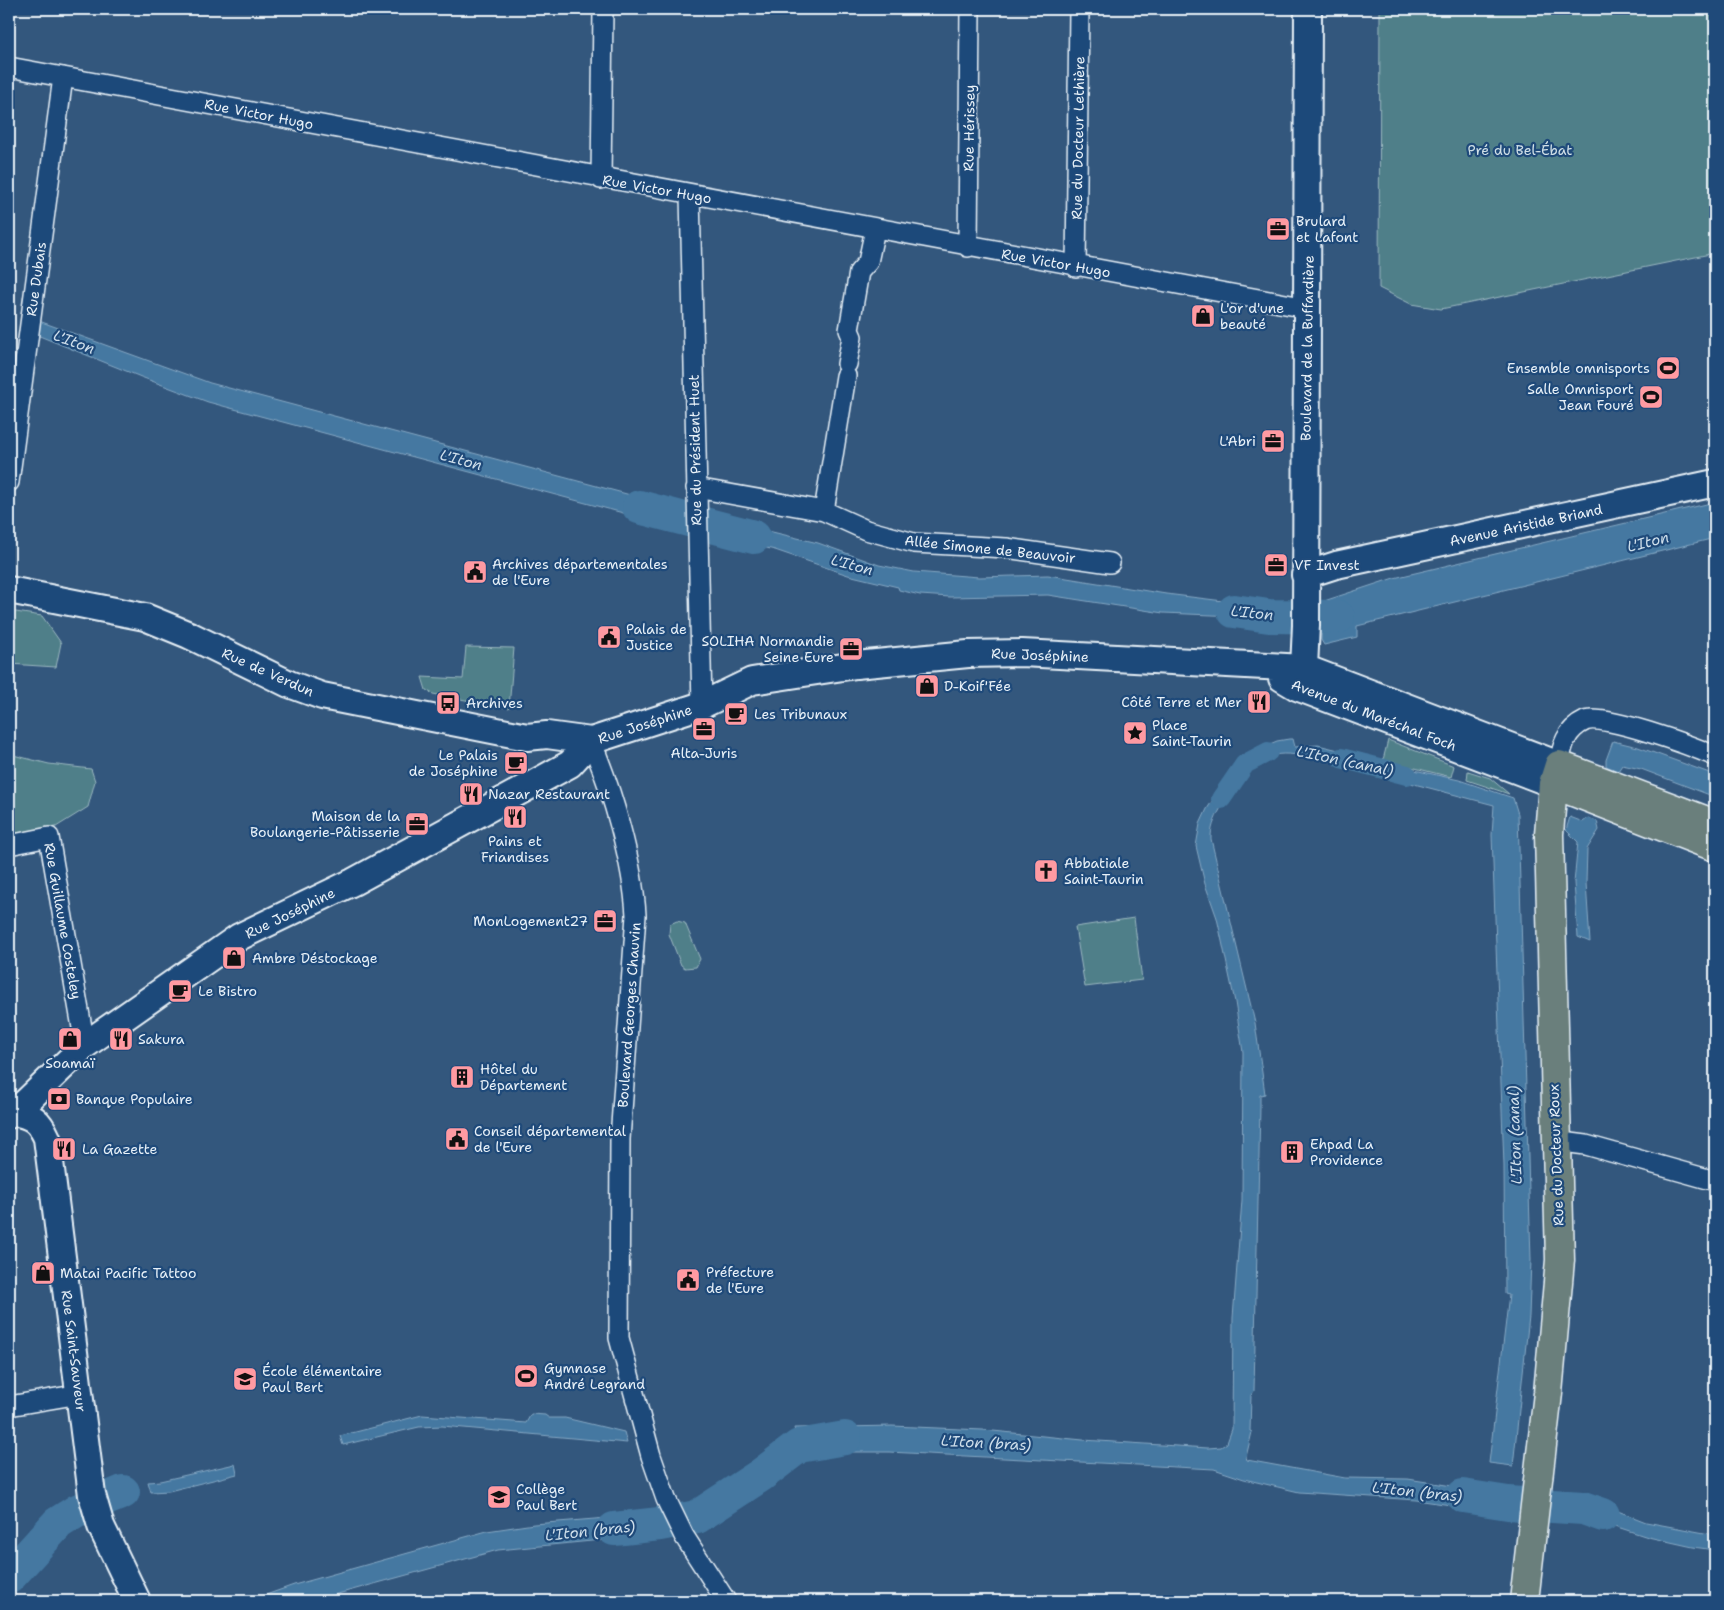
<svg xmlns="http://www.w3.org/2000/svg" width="1724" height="1610" viewBox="0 0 1724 1610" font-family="'Shantell Sans',sans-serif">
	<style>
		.green { fill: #4f7f89; stroke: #9cb8c0 }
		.water { fill: #4478a1; stroke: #86a8c4 }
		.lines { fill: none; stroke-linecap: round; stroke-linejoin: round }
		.canal { stroke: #4478a1; stroke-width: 20 }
		.river { stroke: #4478a1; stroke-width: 34 }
		.street-casing { stroke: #e8f1f8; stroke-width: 22 }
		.secondary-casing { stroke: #e8f1f8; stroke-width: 30 }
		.primary-casing { stroke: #e8f1f8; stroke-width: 31 }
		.street { stroke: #1f4a7a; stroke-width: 19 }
		.secondary { stroke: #1f4a7a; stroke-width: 26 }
		.primary { stroke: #6a7f7c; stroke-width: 28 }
		.labels { text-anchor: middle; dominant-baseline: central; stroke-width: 4.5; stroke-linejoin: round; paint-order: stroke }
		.street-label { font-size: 14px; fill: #e8f1f8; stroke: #1f4a7a }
		.park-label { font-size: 14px; fill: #d1e0e7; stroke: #1f4a7a }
		.poi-label { font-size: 14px; fill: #e8f1f8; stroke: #1f4a7a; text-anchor: start }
		.water-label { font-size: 15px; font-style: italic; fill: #cfdfeb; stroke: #1f4a7a }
	</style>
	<rect width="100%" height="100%" fill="#33577d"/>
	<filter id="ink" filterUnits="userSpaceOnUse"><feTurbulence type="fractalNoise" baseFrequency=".02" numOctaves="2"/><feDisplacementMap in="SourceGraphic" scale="10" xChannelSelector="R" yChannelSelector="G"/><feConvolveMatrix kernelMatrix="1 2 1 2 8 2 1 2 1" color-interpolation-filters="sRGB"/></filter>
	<g filter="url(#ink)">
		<!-- green -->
		<path class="green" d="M 1380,9 L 1715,9 L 1715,253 L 1441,309 L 1411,304 L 1379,288 Z
			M 9,611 L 42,616 L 61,643 L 56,667 L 9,664 Z
			M 466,647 L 514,648 L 509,708 L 433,694 L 426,690 L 422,677 L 463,679 Z
			M 1388,740 L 1454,766 L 1451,777 L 1383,760 Z
			M 9,754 L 49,764 L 91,769 L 95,781 L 88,807 L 56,827 L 9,835 Z
			M 1468,771 L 1490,778 L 1509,794 L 1467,780 Z
			M 1134,918 L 1142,980 L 1085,987 L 1075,927 Z
			M 677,921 L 685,923 L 700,959 L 696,967 L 685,968 L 681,965 L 669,934 L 670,924 Z"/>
		<!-- water -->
		<path class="water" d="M 39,321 L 210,383 L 683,509 L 683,529 L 208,402 L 141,377 L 37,335 Z
			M 1715,502 L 1715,538 L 1357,626 L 1357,637 L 1324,645 L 1321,640 L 1321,602 L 1394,578 Z
			M 710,517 L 818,543 L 879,565 L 914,572 L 979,577 L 1048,575 L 1166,594 L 1281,608 L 1280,624 L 1237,616 L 1163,613 L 1048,595 L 950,597 L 920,595 L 899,590 L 898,587 L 848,575 L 775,550 L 710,535 Z
			M 1289,739 L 1293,739 L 1295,747 L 1318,745 L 1368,757 L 1366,771 C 1344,765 1295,750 1275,755 C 1264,759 1257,765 1249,772 L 1242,756 L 1253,754 L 1253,751 L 1277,741 Z
			M 1613,741 L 1638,747 L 1715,775 L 1715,797 L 1641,769 L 1622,765 L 1618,771 L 1606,766 L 1606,760 Z
			M 1383,763 L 1459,780 L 1513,798 L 1518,814 L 1531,1260 L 1529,1316 L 1513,1466 L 1489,1463 L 1509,1295 L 1505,1294 L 1504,1166 L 1492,835 L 1494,805 L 1380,775 Z
			M 1233,769 L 1239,784 C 1227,797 1210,820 1211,839 L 1255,1023 L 1265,1094 L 1260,1095 L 1260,1106 L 1254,1391 L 1251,1395 L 1250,1431 L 1252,1432 L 1246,1457 L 1247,1460 L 1345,1478 L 1408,1479 L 1509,1495 L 1507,1513 L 1416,1500 L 1299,1492 L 1244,1479 L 1214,1469 L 889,1452 L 828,1452 L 803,1459 L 794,1428 L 892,1426 L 983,1430 L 1083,1440 L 1208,1448 L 1221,1447 L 1227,1443 L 1232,1429 L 1233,1318 L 1242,1200 L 1243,1052 L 1235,1002 L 1217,918 L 1205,884 L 1196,846 L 1200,824 L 1207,809 Z
			M 1570,817 L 1583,822 L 1588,818 L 1597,821 L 1599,830 L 1587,849 L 1586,883 L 1590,942 L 1578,937 L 1574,883 L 1578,842 L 1566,830 Z
			M 531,1414 L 545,1415 L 549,1418 L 565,1418 L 624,1432 L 627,1443 L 442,1426 L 419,1427 L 343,1445 L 340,1436 L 422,1415 L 526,1423 Z
			M 235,1464 L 237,1474 L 169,1491 L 151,1492 L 148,1482 L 160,1481 Z
			M 759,1466 L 765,1486 L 715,1517 L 703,1529 L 690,1504 L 720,1493 Z
			M 1559,1494 L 1582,1497 L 1646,1522 L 1715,1535 L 1715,1550 L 1693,1547 L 1648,1537 L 1602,1522 L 1557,1519 Z
			M 74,1504 L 81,1521 L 55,1535 L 19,1572 L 13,1566 L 65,1506 Z
			M 655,1514 L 665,1534 L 498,1550 L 312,1601 L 249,1601 L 294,1585 L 487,1531 L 534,1524 Z"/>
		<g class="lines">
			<!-- canal -->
			<path class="canal" d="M 1341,758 L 1407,775
				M 1221,799 L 1245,764 L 1268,752"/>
			<!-- river -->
			<path class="river" d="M 639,507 L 754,537
				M 1234,611 L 1269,616 L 1338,617
				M 1463,1496 L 1508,1503 L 1583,1508 L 1603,1515
				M 614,1529 L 660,1524 L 697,1517 L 761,1475 L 799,1446 L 845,1438
				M 9,1577 L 58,1523 L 77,1511 L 123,1492"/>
			<defs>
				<path id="street" d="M 9,67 L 1307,308
					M 601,179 L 603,9
					M 690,195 L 702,705
					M 968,247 L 970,9
					M 1076,267 L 1079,9
					M 847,364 L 852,337 L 849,330 L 859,272 L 868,262 L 875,229
					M 9,482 L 63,77
					M 696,488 L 824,511 L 866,530 L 914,543 L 1006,548 L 1110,563
					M 824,511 L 846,376
					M 591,741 C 612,790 633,862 636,915 L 620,1139 L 619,1338 L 651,1456 L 666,1499 L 684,1536 L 726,1601
					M 1559,765 C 1562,745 1566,730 1585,721 C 1603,713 1694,747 1715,756
					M 9,845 L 49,837 L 85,1045
					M 1555,1141 L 1586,1145 L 1715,1181
					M 9,1406 L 80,1394"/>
				<path id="secondary" d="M 1305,575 L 1336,565 L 1715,483
					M 9,590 L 145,617 L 189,635 L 289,684 L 322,696 L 527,737 L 547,735 L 591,741
					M 1282,678 L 1297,687 L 1553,784
					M 1297,687 L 1304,668 L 1306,625 L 1308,9
					M 14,1112 C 33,1116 39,1120 47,1138 L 92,1495 L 101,1526 L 137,1601
					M 9,1115 L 25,1103 L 85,1045 L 239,937 L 353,882 L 570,764 L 591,741 L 702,705 L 752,681 L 856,665 L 968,654 L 1022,653 L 1304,668 L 1559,765"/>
				<path id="primary" d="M 1553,784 L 1715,847
					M 1524,1601 L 1548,1393 L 1560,1260 L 1549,834 L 1553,784 L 1559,765 L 1715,824"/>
			</defs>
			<!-- street casing -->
			<use href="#street" class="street-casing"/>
			<!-- secondary casing -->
			<use href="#secondary" class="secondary-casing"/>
			<!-- primary casing -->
			<use href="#primary" class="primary-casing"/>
			<!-- street -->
			<use href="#street" class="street"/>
			<!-- secondary -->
			<use href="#secondary" class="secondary"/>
			<!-- primary -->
			<use href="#primary" class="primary"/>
		</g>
	</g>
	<!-- icons -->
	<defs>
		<symbol id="office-square" viewBox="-11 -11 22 22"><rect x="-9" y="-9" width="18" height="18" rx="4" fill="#ff9aa2" stroke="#1f4a7a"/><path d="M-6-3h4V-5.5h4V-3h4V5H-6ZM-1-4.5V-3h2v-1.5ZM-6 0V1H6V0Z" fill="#111"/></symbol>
		<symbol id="shop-square" viewBox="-11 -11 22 22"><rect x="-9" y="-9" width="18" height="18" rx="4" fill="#ff9aa2" stroke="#1f4a7a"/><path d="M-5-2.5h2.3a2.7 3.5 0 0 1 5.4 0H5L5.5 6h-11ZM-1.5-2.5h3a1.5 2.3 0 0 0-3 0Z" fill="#111"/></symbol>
		<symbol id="stadium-square" viewBox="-11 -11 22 22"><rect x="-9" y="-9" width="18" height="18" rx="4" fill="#ff9aa2" stroke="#1f4a7a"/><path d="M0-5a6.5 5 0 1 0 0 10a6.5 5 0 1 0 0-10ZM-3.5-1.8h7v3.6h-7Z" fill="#111"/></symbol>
		<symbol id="civic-square" viewBox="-11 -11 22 22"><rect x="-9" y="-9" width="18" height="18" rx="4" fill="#ff9aa2" stroke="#1f4a7a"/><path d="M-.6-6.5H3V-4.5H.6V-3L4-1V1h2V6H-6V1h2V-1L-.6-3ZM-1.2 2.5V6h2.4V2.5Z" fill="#111"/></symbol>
		<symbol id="restaurant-square" viewBox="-11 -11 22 22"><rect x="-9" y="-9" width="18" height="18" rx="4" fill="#ff9aa2" stroke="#1f4a7a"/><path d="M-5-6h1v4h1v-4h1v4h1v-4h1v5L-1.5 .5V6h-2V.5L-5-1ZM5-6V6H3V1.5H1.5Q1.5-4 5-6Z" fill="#111"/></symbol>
		<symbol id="bus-square" viewBox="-11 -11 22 22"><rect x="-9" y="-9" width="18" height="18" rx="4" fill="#ff9aa2" stroke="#1f4a7a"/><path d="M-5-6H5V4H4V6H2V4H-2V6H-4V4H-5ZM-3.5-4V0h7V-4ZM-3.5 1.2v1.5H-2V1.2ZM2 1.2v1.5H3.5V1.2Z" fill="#111"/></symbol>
		<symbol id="cafe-square" viewBox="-11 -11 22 22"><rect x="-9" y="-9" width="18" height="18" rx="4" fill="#ff9aa2" stroke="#1f4a7a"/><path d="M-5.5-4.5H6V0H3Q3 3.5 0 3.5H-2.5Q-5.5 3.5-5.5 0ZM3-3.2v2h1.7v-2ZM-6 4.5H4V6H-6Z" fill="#111"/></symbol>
		<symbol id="sight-square" viewBox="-11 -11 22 22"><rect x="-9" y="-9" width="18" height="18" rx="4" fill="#ff9aa2" stroke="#1f4a7a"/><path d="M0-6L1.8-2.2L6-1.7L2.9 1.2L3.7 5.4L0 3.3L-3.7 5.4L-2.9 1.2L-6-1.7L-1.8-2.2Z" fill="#111"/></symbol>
		<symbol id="church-square" viewBox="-11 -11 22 22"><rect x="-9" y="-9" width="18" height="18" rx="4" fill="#ff9aa2" stroke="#1f4a7a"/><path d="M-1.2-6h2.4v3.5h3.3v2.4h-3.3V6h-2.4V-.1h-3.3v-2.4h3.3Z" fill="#111"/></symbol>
		<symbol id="building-square" viewBox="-11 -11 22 22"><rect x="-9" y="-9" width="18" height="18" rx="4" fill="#ff9aa2" stroke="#1f4a7a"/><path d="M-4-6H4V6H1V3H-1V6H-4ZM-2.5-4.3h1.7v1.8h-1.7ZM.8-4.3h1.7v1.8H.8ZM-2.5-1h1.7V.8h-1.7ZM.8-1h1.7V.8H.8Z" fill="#111"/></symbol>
		<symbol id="bank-square" viewBox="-11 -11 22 22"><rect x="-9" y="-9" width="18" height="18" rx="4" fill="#ff9aa2" stroke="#1f4a7a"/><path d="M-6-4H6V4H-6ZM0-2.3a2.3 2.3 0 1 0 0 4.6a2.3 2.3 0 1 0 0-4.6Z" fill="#111"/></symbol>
		<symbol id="school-square" viewBox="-11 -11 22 22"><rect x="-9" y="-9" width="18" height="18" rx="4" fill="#ff9aa2" stroke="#1f4a7a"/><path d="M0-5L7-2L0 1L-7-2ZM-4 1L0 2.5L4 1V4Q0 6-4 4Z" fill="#111"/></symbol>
	</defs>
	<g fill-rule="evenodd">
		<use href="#office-square" x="1264" y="215" width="28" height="28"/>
		<use href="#shop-square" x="1189" y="302" width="28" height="28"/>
		<use href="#stadium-square" x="1654" y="354" width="28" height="28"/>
		<use href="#stadium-square" x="1637" y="383" width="28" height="28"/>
		<use href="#office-square" x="1259" y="427" width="28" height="28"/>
		<use href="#office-square" x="1262" y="551" width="28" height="28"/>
		<use href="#civic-square" x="461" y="558" width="28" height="28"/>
		<use href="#civic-square" x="595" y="623" width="28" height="28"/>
		<use href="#office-square" x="837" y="635" width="28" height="28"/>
		<use href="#shop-square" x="913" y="672" width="28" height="28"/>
		<use href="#restaurant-square" x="1245" y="688" width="28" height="28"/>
		<use href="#bus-square" x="434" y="689" width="28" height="28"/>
		<use href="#cafe-square" x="722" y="700" width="28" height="28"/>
		<use href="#office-square" x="690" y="715" width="28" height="28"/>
		<use href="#sight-square" x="1121" y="719" width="28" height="28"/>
		<use href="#cafe-square" x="502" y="749" width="28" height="28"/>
		<use href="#restaurant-square" x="457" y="780" width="28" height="28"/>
		<use href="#restaurant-square" x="501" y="803" width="28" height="28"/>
		<use href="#office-square" x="403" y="810" width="28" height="28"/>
		<use href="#church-square" x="1032" y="857" width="28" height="28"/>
		<use href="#office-square" x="591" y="907" width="28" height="28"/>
		<use href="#shop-square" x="220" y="944" width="28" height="28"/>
		<use href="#cafe-square" x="166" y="977" width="28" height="28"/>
		<use href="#shop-square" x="56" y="1025" width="28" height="28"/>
		<use href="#restaurant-square" x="107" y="1025" width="28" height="28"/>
		<use href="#building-square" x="448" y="1063" width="28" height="28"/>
		<use href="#bank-square" x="45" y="1085" width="28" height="28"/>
		<use href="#civic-square" x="443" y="1125" width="28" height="28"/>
		<use href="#restaurant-square" x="50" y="1135" width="28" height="28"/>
		<use href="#building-square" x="1278" y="1138" width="28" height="28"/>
		<use href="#shop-square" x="29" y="1259" width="28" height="28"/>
		<use href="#civic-square" x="674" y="1266" width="28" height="28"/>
		<use href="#stadium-square" x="512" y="1362" width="28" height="28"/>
		<use href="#school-square" x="231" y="1365" width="28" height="28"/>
		<use href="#school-square" x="485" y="1483" width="28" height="28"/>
	</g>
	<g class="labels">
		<!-- street labels -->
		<g class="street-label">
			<text transform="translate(259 114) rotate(11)">Rue Victor Hugo</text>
			<text transform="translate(969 128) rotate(-89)">Rue Hérissey</text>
			<text transform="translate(1078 138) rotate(-89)">Rue du Docteur Lethière</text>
			<text transform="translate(657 189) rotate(10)">Rue Victor Hugo</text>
			<text transform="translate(1056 263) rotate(10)">Rue Victor Hugo</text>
			<text transform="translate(36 279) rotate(-82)">Rue Dubais</text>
			<text transform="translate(1307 348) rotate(-89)">Boulevard de la Buffardière</text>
			<text transform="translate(695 450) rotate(-91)">Rue du Président Huet</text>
			<text transform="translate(1526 525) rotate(-12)">Avenue Aristide Briand</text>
			<text transform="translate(990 549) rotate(6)">Allée Simone de Beauvoir</text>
			<text transform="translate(1040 655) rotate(2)">Rue Joséphine</text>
			<text transform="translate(268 672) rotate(24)">Rue de Verdun</text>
			<text transform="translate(1374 715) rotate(21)">Avenue du Maréchal Foch</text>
			<text transform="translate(645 724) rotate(-18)">Rue Joséphine</text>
			<text transform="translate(290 913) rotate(-26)">Rue Joséphine</text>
			<text transform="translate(63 921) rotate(80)">Rue Guillaume Costeley</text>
			<text transform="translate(629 1015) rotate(-86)">Boulevard Georges Chauvin</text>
			<text transform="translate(1556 1155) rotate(-92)">Rue du Docteur Roux</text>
			<text transform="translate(74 1351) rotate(83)">Rue Saint-Sauveur</text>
		</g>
		<!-- park labels -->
		<g class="park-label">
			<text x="1520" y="150">Pré du Bel-Ébat</text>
		</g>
		<!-- poi labels -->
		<g class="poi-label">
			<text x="1296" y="221">Brulard<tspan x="1296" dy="16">et Lafont</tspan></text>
			<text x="1220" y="308">L'or d'une<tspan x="1220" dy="16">beauté</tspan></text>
			<text x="1650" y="368" text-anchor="end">Ensemble omnisports</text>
			<text x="1634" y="389" text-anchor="end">Salle Omnisport<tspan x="1634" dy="16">Jean Fouré</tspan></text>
			<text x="1256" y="441" text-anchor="end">L'Abri</text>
			<text x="492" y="564">Archives départementales<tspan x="492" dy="16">de l'Eure</tspan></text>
			<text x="1294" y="565">VF Invest</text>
			<text x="626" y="629">Palais de<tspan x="626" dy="16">Justice</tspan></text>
			<text x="834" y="641" text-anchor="end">SOLIHA Normandie<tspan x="834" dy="16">Seine Eure</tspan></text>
			<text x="944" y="686">D-Koif'Fée</text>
			<text x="1242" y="702" text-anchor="end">Côté Terre et Mer</text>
			<text x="466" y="703">Archives</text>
			<text x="754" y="714">Les Tribunaux</text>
			<text x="1152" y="725">Place<tspan x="1152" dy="16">Saint-Taurin</tspan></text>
			<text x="704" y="753" text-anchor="middle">Alta-Juris</text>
			<text x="498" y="755" text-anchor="end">Le Palais<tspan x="498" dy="16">de Joséphine</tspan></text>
			<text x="488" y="794">Nazar Restaurant</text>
			<text x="400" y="816" text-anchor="end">Maison de la<tspan x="400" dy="16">Boulangerie-Pâtisserie</tspan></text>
			<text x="515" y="841" text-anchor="middle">Pains et<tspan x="515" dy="16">Friandises</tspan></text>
			<text x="1064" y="863">Abbatiale<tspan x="1064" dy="16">Saint-Taurin</tspan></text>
			<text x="588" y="921" text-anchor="end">MonLogement27</text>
			<text x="252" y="958">Ambre Déstockage</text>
			<text x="198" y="991">Le Bistro</text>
			<text x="138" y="1039">Sakura</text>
			<text x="70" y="1063" text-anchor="middle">Soamaï</text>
			<text x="480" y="1069">Hôtel du<tspan x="480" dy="16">Département</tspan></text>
			<text x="76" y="1099">Banque Populaire</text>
			<text x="474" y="1131">Conseil départemental<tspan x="474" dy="16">de l'Eure</tspan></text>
			<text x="1310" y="1144">Ehpad La<tspan x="1310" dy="16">Providence</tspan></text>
			<text x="82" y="1149">La Gazette</text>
			<text x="706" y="1272">Préfecture<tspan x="706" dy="16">de l'Eure</tspan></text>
			<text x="60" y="1273">Matai Pacific Tattoo</text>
			<text x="544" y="1368">Gymnase<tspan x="544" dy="16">André Legrand</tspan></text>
			<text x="262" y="1371">École élémentaire<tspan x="262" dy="16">Paul Bert</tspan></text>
			<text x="516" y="1489">Collège<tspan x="516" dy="16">Paul Bert</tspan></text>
		</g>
		<!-- water labels -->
		<g class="water-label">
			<text transform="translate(74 342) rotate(20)">L'Iton</text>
			<text transform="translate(461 460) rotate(15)">L'Iton</text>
			<text transform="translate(1648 542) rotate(-14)">L'Iton</text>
			<text transform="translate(852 565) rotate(15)">L'Iton</text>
			<text transform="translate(1252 613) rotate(6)">L'Iton</text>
			<text transform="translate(1345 761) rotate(12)">L'Iton (canal)</text>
			<text transform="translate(1515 1135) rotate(-92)">L'Iton (canal)</text>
			<text transform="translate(986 1443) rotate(3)">L'Iton (bras)</text>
			<text transform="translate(1417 1492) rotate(6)">L'Iton (bras)</text>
			<text transform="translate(590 1531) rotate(-6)">L'Iton (bras)</text>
		</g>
	</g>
	<!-- margin -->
	<rect width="1724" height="1610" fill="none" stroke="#1f4a7a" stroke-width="30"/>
	<rect x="15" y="15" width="1694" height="1580" fill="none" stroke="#e8f1f8" stroke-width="2" filter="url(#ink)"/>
</svg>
